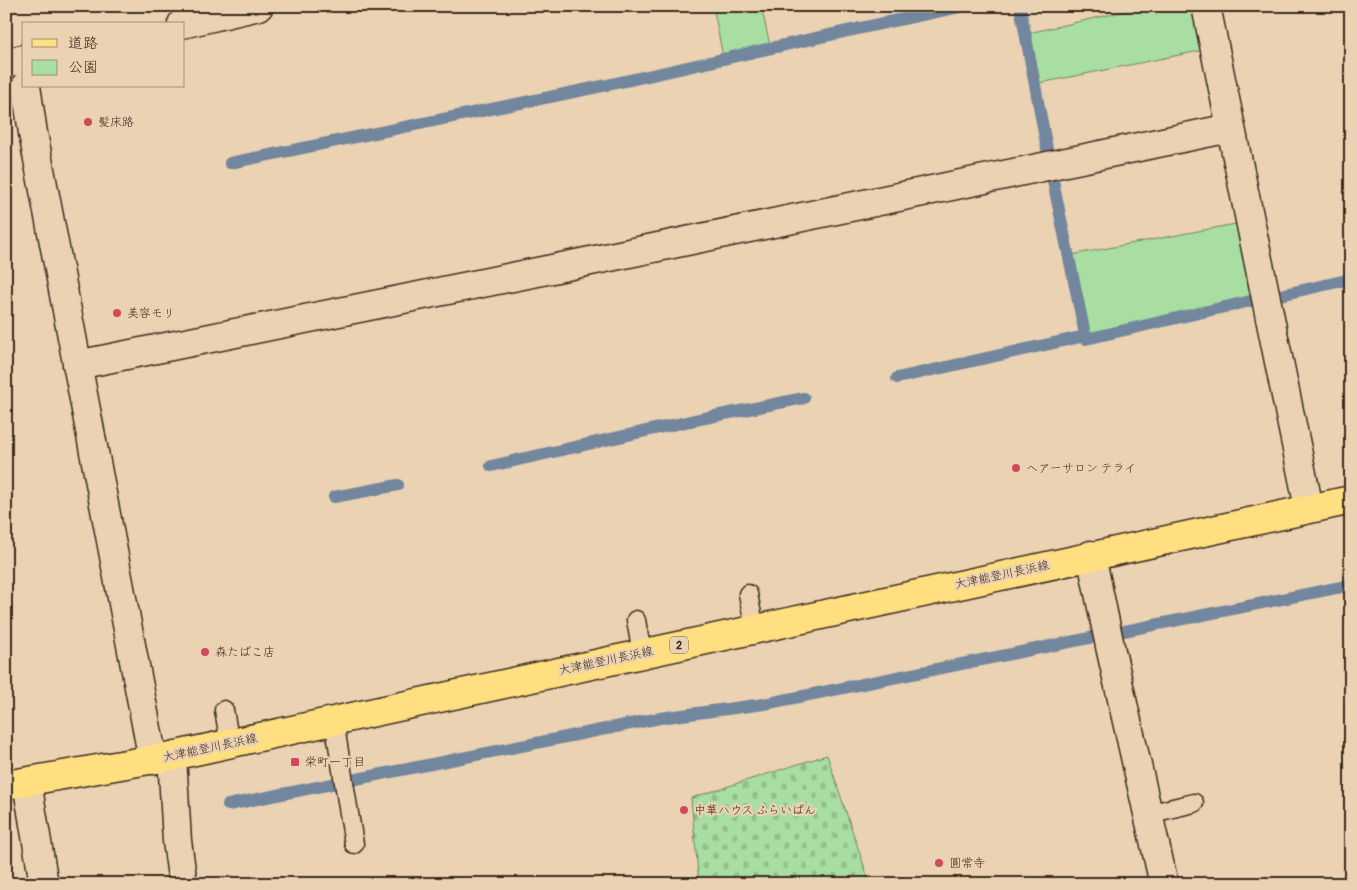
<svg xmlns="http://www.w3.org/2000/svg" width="1357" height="890" viewBox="0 0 1357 890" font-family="Pangolin,'Klee One',sans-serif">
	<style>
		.green { fill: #a8dea1; stroke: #728460 }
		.cemetery { fill: url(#cemetery-stones); stroke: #728460 }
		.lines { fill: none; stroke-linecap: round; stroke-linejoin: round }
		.stream { stroke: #72869d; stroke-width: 12 }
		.lane-casing { stroke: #3b2a1e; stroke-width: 21 }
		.street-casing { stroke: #3b2a1e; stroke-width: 31 }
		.secondary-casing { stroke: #3b2a1e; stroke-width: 31 }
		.primary-casing { stroke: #3b2a1e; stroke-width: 31 }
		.lane { stroke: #ead2b2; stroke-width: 18 }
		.street { stroke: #ead2b2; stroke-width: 28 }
		.secondary { stroke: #ead2b2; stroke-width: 28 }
		.primary { stroke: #ffdf80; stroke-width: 28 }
		.poi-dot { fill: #d1495b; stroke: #ead2b2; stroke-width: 2 }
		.labels { text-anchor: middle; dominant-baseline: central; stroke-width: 4.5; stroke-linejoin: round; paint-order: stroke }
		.shield { fill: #ead2b2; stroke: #705c4a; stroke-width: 1 }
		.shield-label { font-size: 11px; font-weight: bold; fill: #3b2a1e }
		.poi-label { font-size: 12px; fill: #3b2a1e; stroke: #ead2b2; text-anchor: start }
		.street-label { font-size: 12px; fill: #3b2a1e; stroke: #ead2b2 }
	</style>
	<defs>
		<pattern id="cemetery-stones" width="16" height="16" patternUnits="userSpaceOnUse" patternTransform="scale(1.25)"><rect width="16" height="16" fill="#a8dea1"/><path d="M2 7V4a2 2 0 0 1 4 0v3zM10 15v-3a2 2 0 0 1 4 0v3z" fill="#92bf8a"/></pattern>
	</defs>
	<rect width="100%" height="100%" fill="#ead2b2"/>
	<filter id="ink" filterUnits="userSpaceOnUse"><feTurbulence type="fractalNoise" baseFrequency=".02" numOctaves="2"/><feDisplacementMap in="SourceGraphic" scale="10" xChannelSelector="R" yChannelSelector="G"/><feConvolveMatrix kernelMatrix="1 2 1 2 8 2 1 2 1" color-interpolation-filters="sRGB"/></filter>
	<g filter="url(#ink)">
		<!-- green -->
		<path class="green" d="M 713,6 L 761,6 L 770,45 L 723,57 Z
			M 1148,6 L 1194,6 L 1204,50 L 1040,83 L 1029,33 Z
			M 1241,223 L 1256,298 L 1087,337 L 1071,255 Z"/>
		<!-- cemetery -->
		<path class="cemetery" d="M 827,755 L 870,884 L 699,884 L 691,798 Z"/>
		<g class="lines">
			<!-- stream -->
			<path class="stream" d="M 1020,6 L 1048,154
				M 230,163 C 351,139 472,114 593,88 C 717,61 841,31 965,6
				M 1053,181 L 1086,339 L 1255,300
				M 1276,296 L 1351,279
				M 897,378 L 1085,336
				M 491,466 L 690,421 L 804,398
				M 334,497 L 398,485
				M 228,805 L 660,718 L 764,704 L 1351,585"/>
			<defs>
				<path id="lane" d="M 748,594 L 755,629
					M 636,620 L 642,654
					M 224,710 L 230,744
					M 334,721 L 354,844
					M 1148,814 L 1194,803"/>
				<path id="street" d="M 1206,6 L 1309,508
					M 182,24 L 259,6
					M 6,63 L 24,59
					M 26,86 L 33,133 L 153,760
					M 77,365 L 557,268 L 1230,128
					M 1091,555 L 1111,651 L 1164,884
					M 172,756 L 177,841 L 183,884"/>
				<path id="secondary" d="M 27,782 L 44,884"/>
				<path id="primary" d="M 6,785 L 172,756 L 1351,500"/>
			</defs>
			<!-- lane casing -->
			<use href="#lane" class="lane-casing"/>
			<!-- street casing -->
			<use href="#street" class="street-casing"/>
			<!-- secondary casing -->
			<use href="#secondary" class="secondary-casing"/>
			<!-- primary casing -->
			<use href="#primary" class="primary-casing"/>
			<!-- lane -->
			<use href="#lane" class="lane"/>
			<!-- street -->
			<use href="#street" class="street"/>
			<!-- secondary -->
			<use href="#secondary" class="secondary"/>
			<!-- primary -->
			<use href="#primary" class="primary"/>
		</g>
	</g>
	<!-- markers -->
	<g class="poi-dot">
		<circle cx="88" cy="122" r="5"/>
		<circle cx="117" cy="313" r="5"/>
		<circle cx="1016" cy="468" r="5"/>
		<circle cx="205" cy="652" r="5"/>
		<rect x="290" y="757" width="10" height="10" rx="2.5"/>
		<circle cx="684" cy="810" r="5"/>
		<circle cx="939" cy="863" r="5"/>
	</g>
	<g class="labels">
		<!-- shield labels -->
		<rect class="shield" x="670" y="636.5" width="18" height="17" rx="4"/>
		<g class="shield-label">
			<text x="679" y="645">2</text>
		</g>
		<!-- poi labels -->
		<g class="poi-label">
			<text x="98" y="122">髪床路</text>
			<text x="127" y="313">美容モリ</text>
			<text x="1026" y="468">ヘアーサロン テライ</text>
			<text x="215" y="652">森たばこ店</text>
			<text x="305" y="762">栄町一丁目</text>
			<text x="694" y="810">中華ハウス ふらいぱん</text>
			<text x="949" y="863">圓常寺</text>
		</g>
		<!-- street labels -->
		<g class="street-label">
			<text transform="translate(1002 575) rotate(-12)">大津能登川長浜線</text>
			<text transform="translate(606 661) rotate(-12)">大津能登川長浜線</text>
			<text transform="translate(210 748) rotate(-12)">大津能登川長浜線</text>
		</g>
	</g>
	<!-- margin -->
	<rect width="1357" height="890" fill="none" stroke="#ead2b2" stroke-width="25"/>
	<rect x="12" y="12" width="1332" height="865" fill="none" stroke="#3b2a1e" stroke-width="2" filter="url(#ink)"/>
	<!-- legend -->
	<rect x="22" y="22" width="162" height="65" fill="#ead2b2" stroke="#a48f77"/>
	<rect x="32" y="39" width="25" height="8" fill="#ffdf80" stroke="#a48f77"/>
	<text x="68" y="48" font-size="15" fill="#3b2a1e">道路</text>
	<rect x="32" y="60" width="25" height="15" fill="#a8dea1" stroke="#a48f77"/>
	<text x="68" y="72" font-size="15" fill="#3b2a1e">公園</text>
</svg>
